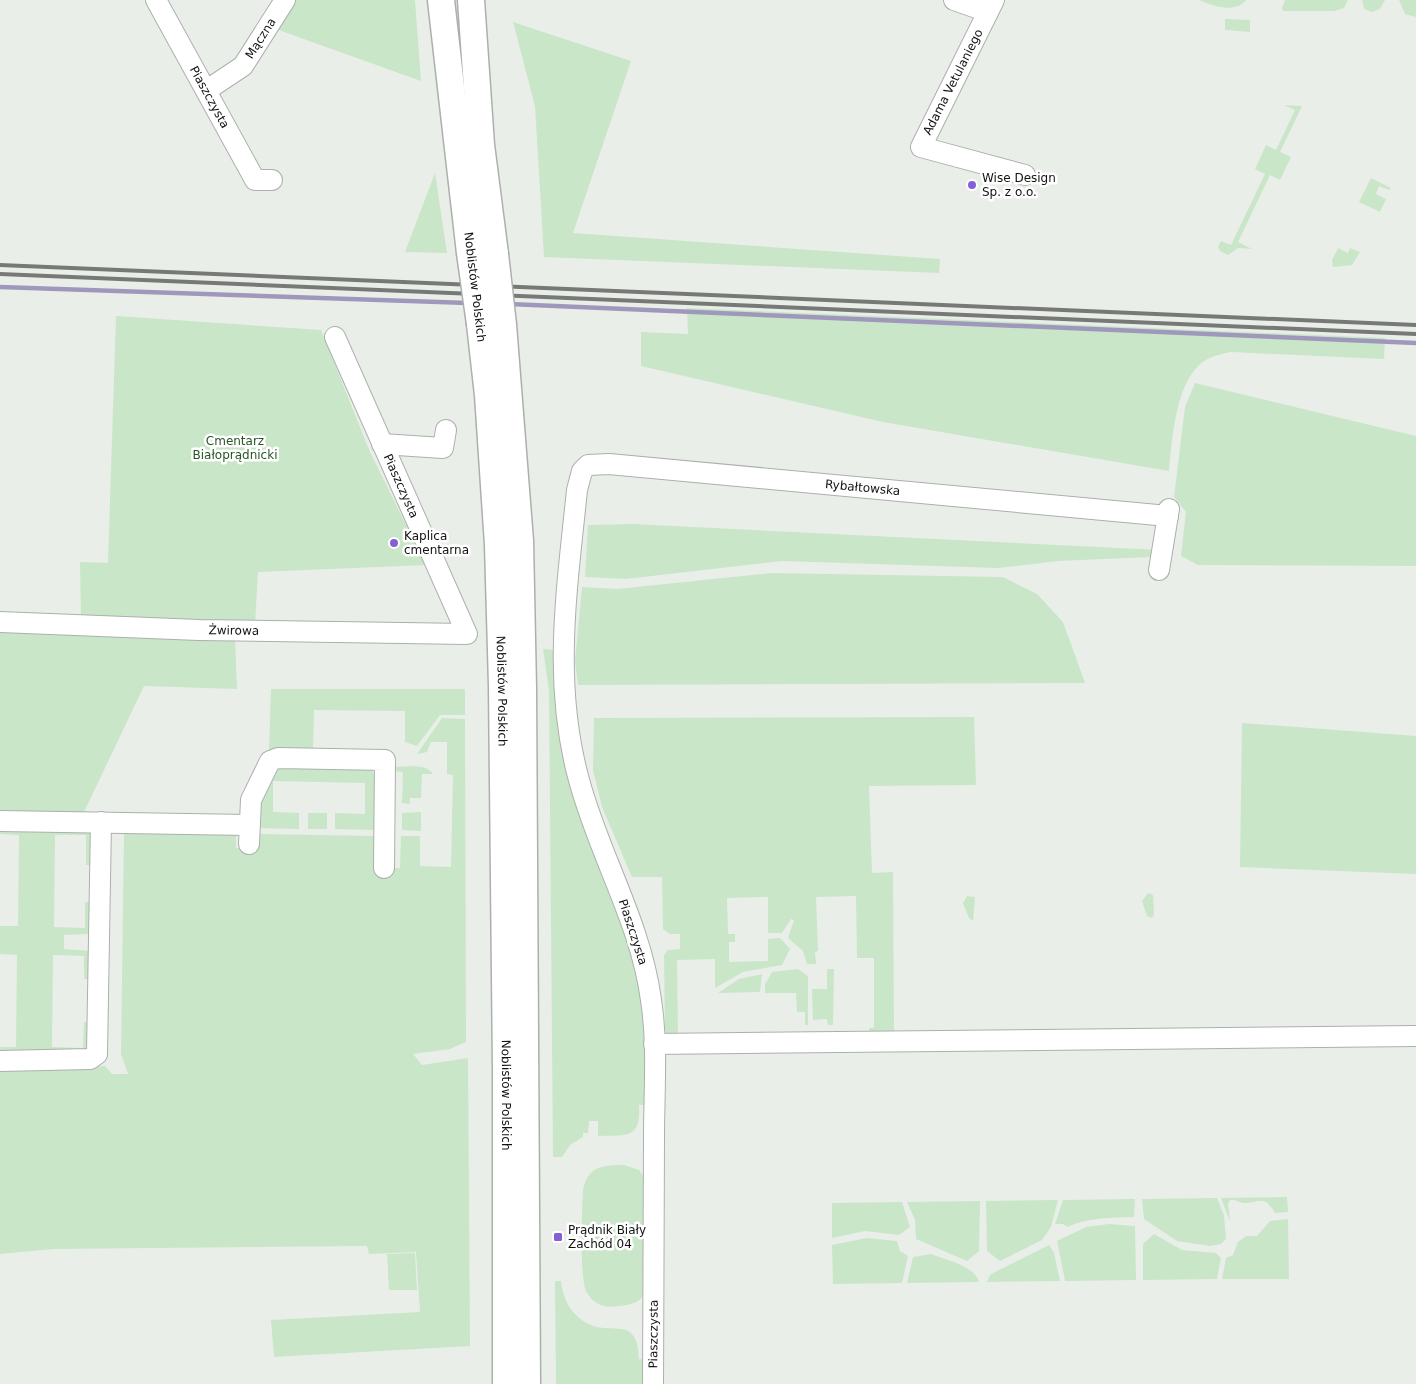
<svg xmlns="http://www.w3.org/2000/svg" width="1416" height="1384" viewBox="0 0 1416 1384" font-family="'DejaVu Sans',sans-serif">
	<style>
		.green { fill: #c9e6c8 }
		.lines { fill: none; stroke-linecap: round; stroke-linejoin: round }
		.stream { stroke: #9f98bc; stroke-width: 4.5 }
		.minor-casing { stroke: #acb0ac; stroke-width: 22 }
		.major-casing { stroke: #acb0ac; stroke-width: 29 }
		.minor { stroke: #fff; stroke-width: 20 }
		.major { stroke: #fff; stroke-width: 26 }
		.rail { stroke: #777976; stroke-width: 4 }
		.major-bridge-casing { stroke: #acb0ac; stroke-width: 29; stroke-linecap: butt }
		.major-bridge { stroke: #fff; stroke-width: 26 }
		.poi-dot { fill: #855ed8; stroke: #fff; stroke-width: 2 }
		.labels { text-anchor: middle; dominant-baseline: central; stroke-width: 5; stroke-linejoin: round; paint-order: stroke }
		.street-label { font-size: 12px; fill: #111211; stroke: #fff }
		.poi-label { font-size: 12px; fill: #111211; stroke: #fff; text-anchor: start }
		.park-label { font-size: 12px; fill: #295328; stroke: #fff }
	</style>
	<rect width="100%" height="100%" fill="#eaeee9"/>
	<!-- green -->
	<path class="green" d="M 292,0 L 415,0 L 421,81 L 273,28 Z
		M 1199,0 L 1246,0 C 1235,14 1213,6 1199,0 Z
		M 1285,0 L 1348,0 L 1344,8 L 1334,11 L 1283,11 L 1282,8 Z
		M 1362,0 L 1385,0 L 1380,9 L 1372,12 L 1364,9 Z
		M 1399,0 L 1416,0 L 1416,17 L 1405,14 Z
		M 1225,19 L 1250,20 L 1250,32 L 1225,30 Z
		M 513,22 L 631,61 L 573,233 L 940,259 L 939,273 L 544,257 L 535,106 Z
		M 1284,105 L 1302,106 L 1280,152 L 1291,157 L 1280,180 L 1270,175 L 1238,242 L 1252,249 L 1238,248 L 1228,255 L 1220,251 L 1218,247 L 1221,241 L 1231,245 L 1265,174 L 1255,169 L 1266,145 L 1276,150 L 1295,110 Z
		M 435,173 L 447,253 L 405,252 Z
		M 1371,178 L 1391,188 L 1389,190 L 1379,186 L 1376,194 L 1386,199 L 1380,212 L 1359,202 Z
		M 1338,248 L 1348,253 L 1350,248 L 1360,252 L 1352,265 L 1333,267 L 1332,260 Z
		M 687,308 L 1385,338 L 1384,359 L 1231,352 C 1220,354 1207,357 1199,365 C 1175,388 1172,440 1169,471 L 883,422 L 641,366 L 641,332 L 688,334 Z
		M 116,316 L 321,330 L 370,452 L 426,565 L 258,572 L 255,624 L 81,618 L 80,562 L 108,563 Z
		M 1195,383 L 1416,436 L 1416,566 L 1198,565 L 1181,556 L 1186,512 L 1174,497 L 1185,407 Z
		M 633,524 L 1159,550 L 1150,557 L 1058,561 L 998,568 L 782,561 L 626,579 L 585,577 L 588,525 Z
		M 772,573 L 1003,577 L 1037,594 L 1063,622 L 1085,683 L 578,685 L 575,661 L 582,587 L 617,589 Z
		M 0,628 L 235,638 L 237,689 L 144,686 L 83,814 L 0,813 Z
		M 543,649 L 556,650 L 560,738 L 565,762 C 585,831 620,897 636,968 C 646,1013 645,1059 645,1105 L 639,1105 C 641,1140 627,1135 598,1136 L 598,1121 L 589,1121 L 588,1133 L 583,1133 L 583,1137 L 570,1145 L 562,1157 L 553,1157 L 549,691 Z
		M 271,689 L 465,689 L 465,715 L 440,715 L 417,746 L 405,742 L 405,711 L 314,710 L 313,752 L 269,750 Z
		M 974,717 L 976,785 L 869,786 L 872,873 L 893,872 L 894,1032 L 869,1032 L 869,1028 L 874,1028 L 874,958 L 857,958 L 856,896 L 816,897 L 818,951 L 815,952 L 816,964 L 807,964 L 803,951 L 788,938 L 794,920 L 791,919 L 782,933 L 768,933 L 768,897 L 727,898 L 728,934 L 735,934 L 735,942 L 729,942 L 729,962 L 768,961 L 768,939 L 780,938 L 790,949 L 782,965 L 743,972 L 715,988 L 715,959 L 677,960 L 678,1035 L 665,1034 L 664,955 L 668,950 L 680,949 L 680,934 L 670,934 L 663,929 L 662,877 L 632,877 L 602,807 L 593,770 L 594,718 Z
		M 442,718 L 465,719 L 466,1042 L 450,1049 L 413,1054 L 422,1065 L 468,1058 L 470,1346 L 274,1357 L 271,1320 L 420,1312 L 416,1252 L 369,1254 L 367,1246 L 53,1249 L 0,1254 L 0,1068 L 105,1066 L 112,1074 L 128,1074 L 121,1054 L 124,833 L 236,834 L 236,848 L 257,848 L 257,834 L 375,836 L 374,868 L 400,868 L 401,836 L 420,836 L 420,866 L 451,867 L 453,775 L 447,774 L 447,742 L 431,742 L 427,752 L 417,754 Z
		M 1242,723 L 1416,736 L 1416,874 L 1240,867 Z
		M 278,767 L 371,769 L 376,777 L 375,830 L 335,829 L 335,813 L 365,814 L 365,783 L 273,781 L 273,812 L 299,813 L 299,829 L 257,828 L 259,796 Z
		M 395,767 C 406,767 426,763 433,774 L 422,774 L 421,798 L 410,798 L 410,804 L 402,803 L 403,772 L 390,771 Z
		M 421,812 L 421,831 L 402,830 L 402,813 Z
		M 308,813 L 327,813 L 327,829 L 308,829 Z
		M 0,829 L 88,830 L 93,834 L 93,865 L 86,865 L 86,835 L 55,835 L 54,927 L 85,928 L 85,902 L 93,902 L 89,934 L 64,935 L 64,949 L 90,951 L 92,979 L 84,979 L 84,956 L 53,955 L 52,1047 L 83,1048 L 84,1022 L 91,1022 L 87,1050 L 0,1052 L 0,1047 L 16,1047 L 17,955 L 0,954 L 0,926 L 18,926 L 19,835 L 0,834 Z
		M 1148,893 L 1153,895 L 1154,915 L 1152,918 L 1147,916 L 1142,901 Z
		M 967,896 L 975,897 L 973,921 L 969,918 L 963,903 Z
		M 798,969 L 808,976 L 808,1025 L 805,1025 L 805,1012 L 797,1012 L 796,993 L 765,993 L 765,984 L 772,972 Z
		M 827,969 L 834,969 L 833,1025 L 828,1025 L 827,1019 L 813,1020 L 812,989 L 827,989 Z
		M 762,974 L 760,992 L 718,993 L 739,979 Z
		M 624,1165 L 639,1170 L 645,1179 L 645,1292 C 642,1302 630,1305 620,1306 C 606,1308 595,1306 587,1293 C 579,1280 582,1209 583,1190 C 588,1166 603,1165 624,1165 Z
		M 1287,1197 L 1288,1212 L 1275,1213 C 1264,1195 1261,1202 1246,1203 C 1241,1204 1236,1199 1230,1200 L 1228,1204 L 1230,1221 L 1221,1198 Z
		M 1217,1198 L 1224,1215 L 1226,1239 L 1221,1244 L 1210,1246 L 1177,1241 L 1144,1219 L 1142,1199 Z
		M 1135,1199 L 1134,1217 C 1110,1218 1090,1217 1067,1227 L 1063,1224 L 1055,1224 L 1063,1200 Z
		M 1058,1200 L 1051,1227 L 1042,1240 L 1000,1261 L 987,1251 L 986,1201 Z
		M 980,1201 L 979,1251 L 967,1261 L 916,1239 L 915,1220 L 907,1202 Z
		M 902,1202 L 910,1227 L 899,1235 L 865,1231 L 832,1238 L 832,1203 Z
		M 1288,1219 L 1289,1279 L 1222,1279 L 1226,1258 L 1233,1255 L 1238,1242 L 1246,1236 L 1257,1236 L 1270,1221 Z
		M 1109,1224 L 1135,1226 L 1136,1280 L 1065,1281 L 1057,1241 L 1086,1227 Z
		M 1154,1234 L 1182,1250 L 1216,1253 L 1221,1258 L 1217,1279 L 1143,1280 L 1143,1244 Z
		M 867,1238 L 897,1241 L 900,1251 L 908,1256 L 902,1283 L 833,1284 L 832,1245 Z
		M 1049,1245 L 1054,1253 L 1060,1281 L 987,1282 L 990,1275 L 995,1272 Z
		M 415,1253 L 417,1290 L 389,1290 L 387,1254 Z
		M 931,1254 C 946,1260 974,1265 979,1282 L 907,1283 L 913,1257 Z
		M 555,1281 L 561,1281 C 563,1305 579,1326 604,1328 C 613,1329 624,1327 631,1333 C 638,1340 638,1350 639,1359 L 645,1360 L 645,1384 L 556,1384 Z"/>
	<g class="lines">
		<!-- stream -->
		<path class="stream" d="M 0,287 L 468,303
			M 509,304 L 1416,343"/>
		<defs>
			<g id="minor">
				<path id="s1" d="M 156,0 L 255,180 L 272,180"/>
				<path d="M 954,0 L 988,12"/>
				<path d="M 994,0 L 921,147 L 1025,175"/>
				<path id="s2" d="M 207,90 L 243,66 L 285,0"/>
				<path d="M 382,444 L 443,448 L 446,430"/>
				<path d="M 1159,570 L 1169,509"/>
				<path id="s3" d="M 0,622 L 199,630 L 467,634 L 335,337"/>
				<path d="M 0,821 L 249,825"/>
				<path d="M 249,844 L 251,800 L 270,761 L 278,758 L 385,760 L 384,868"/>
				<path d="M 654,1044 L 1416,1036"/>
				<path d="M 0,1061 L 90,1059 L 97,1054 L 101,822"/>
				<path id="s4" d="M 653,1384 C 654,1302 654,1220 654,1137 C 654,1092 658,1045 651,1000 C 641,923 599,855 579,780 C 552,682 567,589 577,490 L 582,471 L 588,465 L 609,464 L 1168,516"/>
			</g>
			<g id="major">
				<path d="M 441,0 L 470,253"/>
				<path d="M 471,0 L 481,145 L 495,254"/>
				<path id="s5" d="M 480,324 L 488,395 L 498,545 L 502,686 L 506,1070 L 506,1384"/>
				<path d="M 503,325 L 520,541 L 523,689 L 527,1384"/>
			</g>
		</defs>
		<!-- minor casing -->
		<use href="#minor" class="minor-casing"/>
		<!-- major casing -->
		<use href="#major" class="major-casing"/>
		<!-- minor -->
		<use href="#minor" class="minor"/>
		<!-- major -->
		<use href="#major" class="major"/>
		<!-- rail -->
		<path class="rail" d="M 0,265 L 1416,325
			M 0,274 L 1416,334"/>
		<defs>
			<path id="major-bridge" d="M 470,253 L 480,324
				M 495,254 L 503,325"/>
		</defs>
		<!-- major-bridge casing -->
		<use href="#major-bridge" class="major-bridge-casing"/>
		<!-- major-bridge -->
		<use href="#major-bridge" class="major-bridge"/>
	</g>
	<!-- markers -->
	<g class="poi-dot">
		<circle cx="972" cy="185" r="5"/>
		<circle cx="394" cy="543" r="5"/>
		<rect x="553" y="1232" width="10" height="10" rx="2.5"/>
	</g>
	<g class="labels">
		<!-- street labels -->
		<g class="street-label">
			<text stroke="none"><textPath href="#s2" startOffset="76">Mączna</textPath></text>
			<text transform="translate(953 82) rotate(-63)">Adama Vetulaniego</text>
			<text stroke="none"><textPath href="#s1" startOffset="111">Piaszczysta</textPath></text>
			<text transform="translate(475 287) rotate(83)">Noblistów Polskich</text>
			<text transform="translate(401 486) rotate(66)">Piaszczysta</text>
			<text stroke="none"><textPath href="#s4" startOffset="1212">Rybałtowska</textPath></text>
			<text stroke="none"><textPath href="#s3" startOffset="234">Żwirowa</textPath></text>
			<text stroke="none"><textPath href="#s5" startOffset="368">Noblistów Polskich</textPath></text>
			<text transform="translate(633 932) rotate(72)">Piaszczysta</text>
			<text stroke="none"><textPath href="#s5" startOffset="772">Noblistów Polskich</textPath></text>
			<text stroke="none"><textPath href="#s4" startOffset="50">Piaszczysta</textPath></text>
		</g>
		<!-- poi labels -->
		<g class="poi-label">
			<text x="982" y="178">Wise Design<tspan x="982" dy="14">Sp. z o.o.</tspan></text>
			<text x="404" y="536">Kaplica<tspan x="404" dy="14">cmentarna</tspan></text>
			<text x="568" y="1230">Prądnik Biały<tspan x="568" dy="14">Zachód 04</tspan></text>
		</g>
		<!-- park labels -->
		<g class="park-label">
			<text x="235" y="441">Cmentarz<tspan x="235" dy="14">Białoprądnicki</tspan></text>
		</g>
	</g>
</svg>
